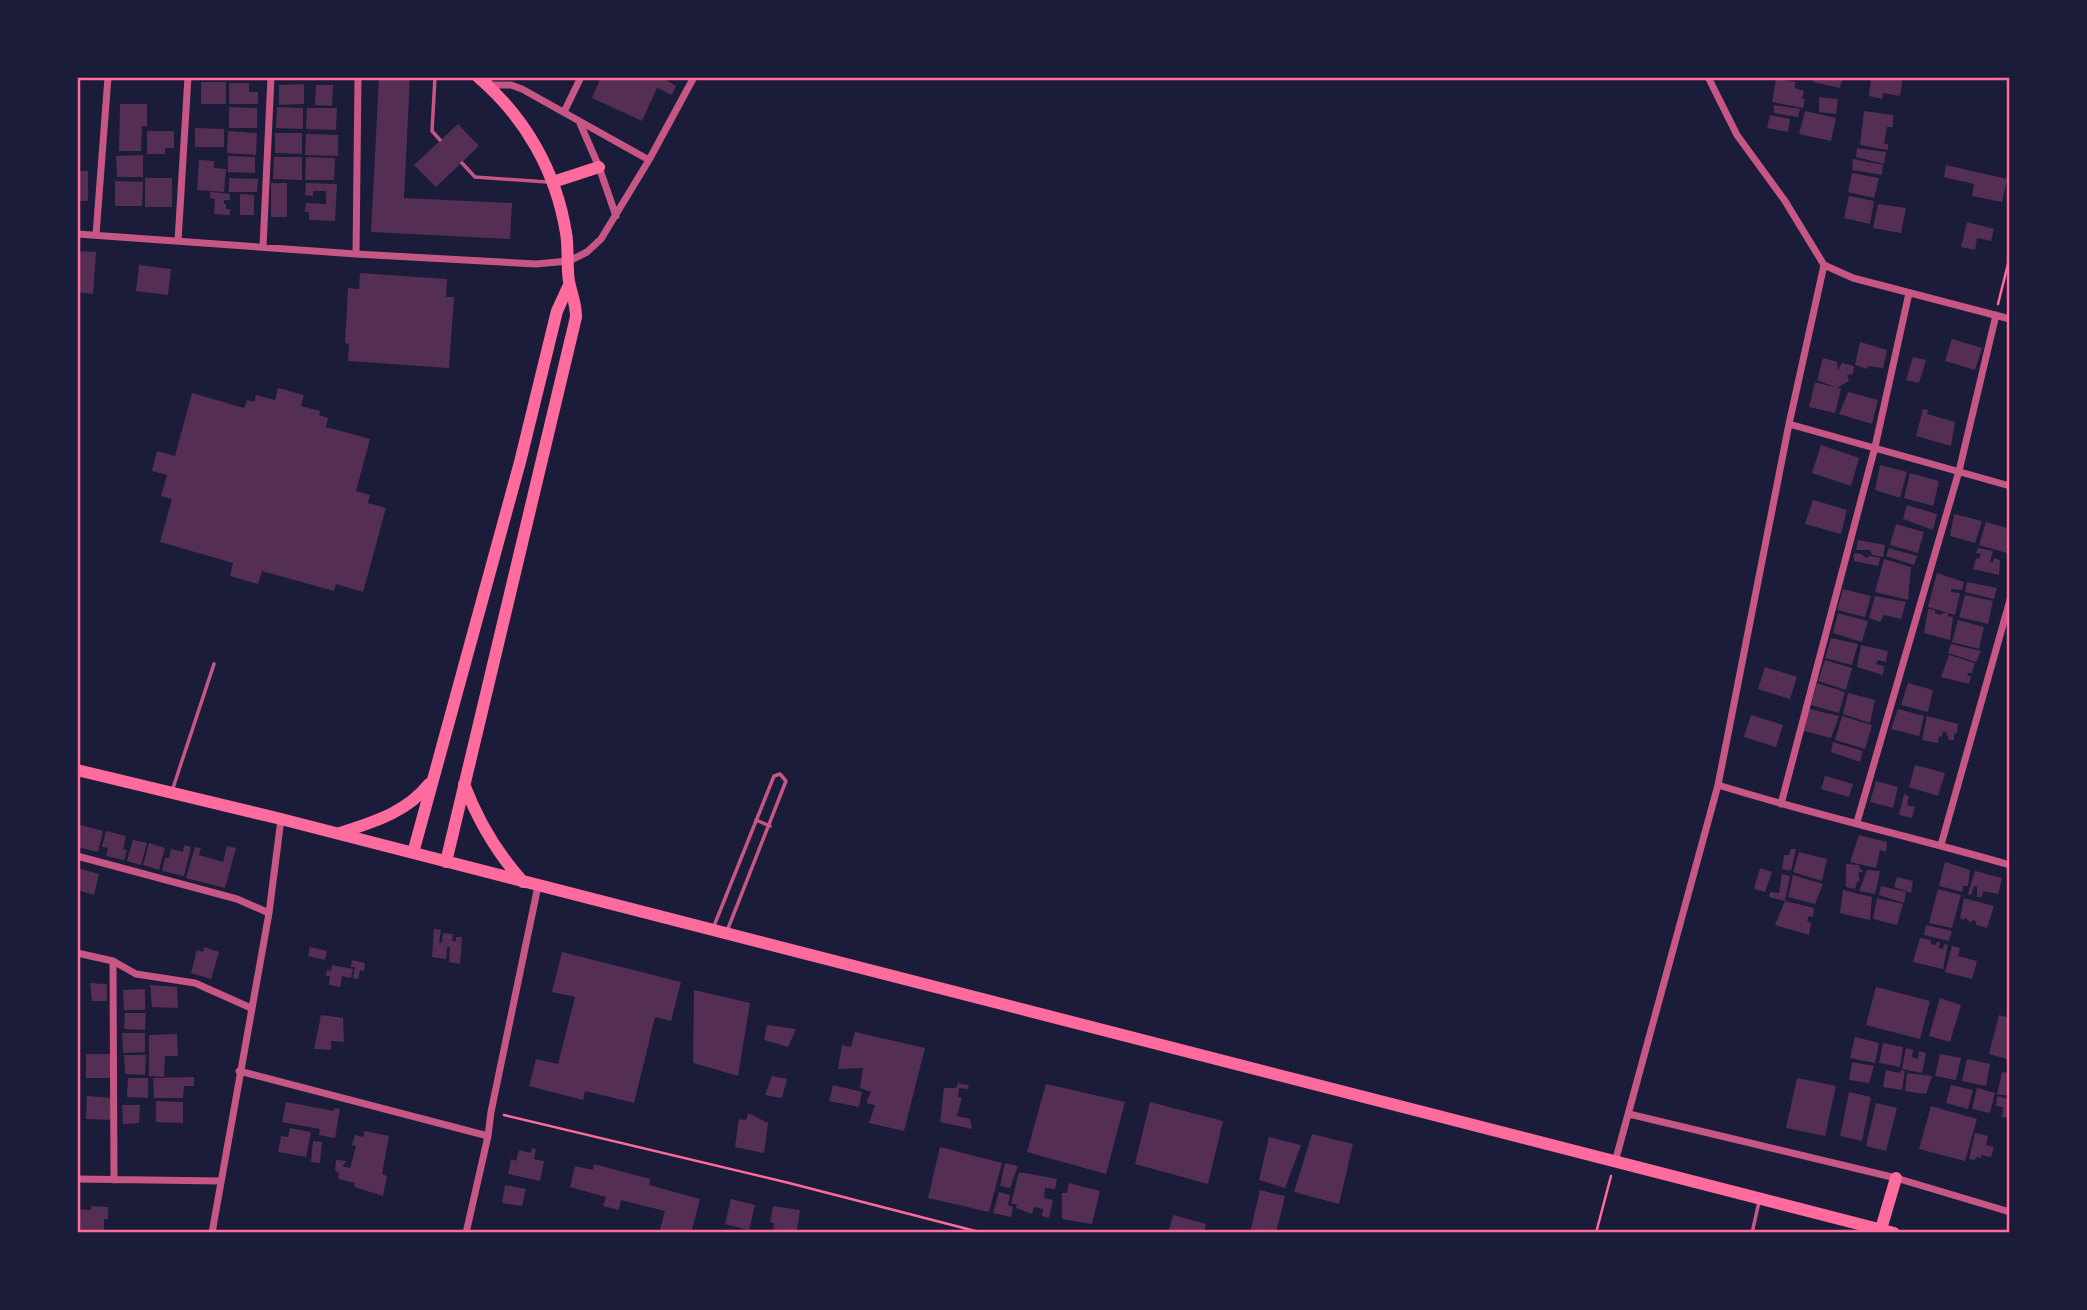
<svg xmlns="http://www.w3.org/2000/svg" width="2087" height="1310" viewBox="0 0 2087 1310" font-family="'IBM Plex Serif',serif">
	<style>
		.building { fill: #542f53 }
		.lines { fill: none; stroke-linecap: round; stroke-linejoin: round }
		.path { stroke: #ff6b9d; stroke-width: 2.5 }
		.service { stroke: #c65784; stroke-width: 3.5 }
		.minor { stroke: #c65784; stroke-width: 7 }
		.primary { stroke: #ff6b9d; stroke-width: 12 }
		.neatline { fill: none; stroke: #ff6b9d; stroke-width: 2.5 }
	</style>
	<rect width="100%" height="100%" fill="#1b1b3a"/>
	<!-- building -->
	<path class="building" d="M 379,77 L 410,77 L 404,198 L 512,203 L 510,239 L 371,232 Z
		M 601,77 L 661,77 L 676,86 L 672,95 L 657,88 L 642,121 L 592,98 Z
		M 1814,77 L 1843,77 L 1840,88 L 1813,82 Z
		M 1871,77 L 1903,77 L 1900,96 L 1883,93 L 1882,99 L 1869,96 Z
		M 1776,79 L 1795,82 L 1795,88 L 1804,91 L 1802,99 L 1805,99 L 1803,108 L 1772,102 Z
		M 201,82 L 226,82 L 226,104 L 201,104 Z
		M 229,83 L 249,83 L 249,92 L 258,92 L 258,104 L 229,104 Z
		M 304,84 L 304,104 L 279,105 L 279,85 Z
		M 316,85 L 333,85 L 332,106 L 315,105 Z
		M 1819,97 L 1838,99 L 1836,114 L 1819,112 Z
		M 120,104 L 147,104 L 147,126 L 142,126 L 141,151 L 119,151 Z
		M 1774,105 L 1800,109 L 1798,117 L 1774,113 Z
		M 229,107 L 257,108 L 257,128 L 229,128 Z
		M 277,107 L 303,108 L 303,129 L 276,128 Z
		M 307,108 L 337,108 L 336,130 L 306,129 Z
		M 1805,111 L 1836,118 L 1831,141 L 1799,134 Z
		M 1864,111 L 1893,115 L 1893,127 L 1887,127 L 1884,144 L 1888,144 L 1888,150 L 1860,145 Z
		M 1770,115 L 1790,119 L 1788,132 L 1767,128 Z
		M 458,124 L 479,146 L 436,187 L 414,165 Z
		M 195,128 L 224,129 L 224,147 L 195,147 Z
		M 147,131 L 174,131 L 174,148 L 165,148 L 165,154 L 147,154 Z
		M 228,131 L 257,133 L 256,155 L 227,153 Z
		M 275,133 L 302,133 L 302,154 L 275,153 Z
		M 306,134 L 338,135 L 338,156 L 305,155 Z
		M 1857,148 L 1886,152 L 1884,164 L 1856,157 Z
		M 143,155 L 143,177 L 117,177 L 116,156 Z
		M 228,156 L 255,157 L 255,173 L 228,172 Z
		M 274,157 L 302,157 L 302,180 L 273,179 Z
		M 306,157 L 335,158 L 334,180 L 305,180 Z
		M 1853,159 L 1883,165 L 1882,175 L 1852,170 Z
		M 199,160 L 214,161 L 214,168 L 226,169 L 224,192 L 197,190 Z
		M 1946,165 L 2007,179 L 2002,202 L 1972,196 L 1974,184 L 1944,177 Z
		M 77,171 L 88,171 L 88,201 L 77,201 Z
		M 1852,173 L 1879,178 L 1874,198 L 1848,192 Z
		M 145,178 L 172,178 L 172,207 L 145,207 Z
		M 229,178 L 258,179 L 257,192 L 229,192 Z
		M 115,181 L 143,182 L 142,206 L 115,206 Z
		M 271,183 L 287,183 L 287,217 L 271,217 Z
		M 306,183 L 337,184 L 335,221 L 309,220 L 309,212 L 305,212 L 306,203 L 326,204 L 326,191 L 313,191 L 313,196 L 305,195 Z
		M 210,192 L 230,194 L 230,200 L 224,200 L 224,204 L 226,204 L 226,209 L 230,209 L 230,215 L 214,214 L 215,199 L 210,198 Z
		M 240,194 L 254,195 L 254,215 L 240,215 Z
		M 1849,196 L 1874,201 L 1870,224 L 1844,218 Z
		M 1878,204 L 1906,208 L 1901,233 L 1873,228 Z
		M 1967,222 L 1994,229 L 1991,241 L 1977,238 L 1975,250 L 1961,247 Z
		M 77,251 L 96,252 L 93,294 L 77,292 Z
		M 139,265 L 171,269 L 168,295 L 136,291 Z
		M 360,273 L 447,279 L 446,297 L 454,297 L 449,368 L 348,361 L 349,344 L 345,343 L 348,288 L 359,289 Z
		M 1952,339 L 1982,348 L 1975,370 L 1945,361 Z
		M 1860,342 L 1887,350 L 1883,368 L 1868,366 L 1867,369 L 1855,365 Z
		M 1913,357 L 1926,360 L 1919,383 L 1906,380 Z
		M 1823,358 L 1837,362 L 1838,370 L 1842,363 L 1854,366 L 1853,374 L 1847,375 L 1849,381 L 1837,388 L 1841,389 L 1835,413 L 1809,407 L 1815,382 L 1837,388 L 1817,380 Z
		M 278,388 L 304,395 L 301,406 L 320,411 L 319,415 L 328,418 L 326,427 L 370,439 L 356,491 L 370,495 L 368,503 L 386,508 L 363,592 L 336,584 L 334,591 L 262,571 L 258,584 L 230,576 L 233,563 L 160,542 L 172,499 L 161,496 L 167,475 L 152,471 L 157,451 L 175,456 L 192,393 L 244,408 L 247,400 L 254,402 L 256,395 L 275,400 Z
		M 1848,392 L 1878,400 L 1872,424 L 1839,414 Z
		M 1923,409 L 1928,410 L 1927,414 L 1955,422 L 1951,446 L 1916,436 Z
		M 1821,445 L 1859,458 L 1851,486 L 1812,473 Z
		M 1880,465 L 1907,472 L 1900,498 L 1875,490 Z
		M 1910,473 L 1939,481 L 1933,506 L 1904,498 Z
		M 1813,500 L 1847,510 L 1841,534 L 1805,524 Z
		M 1907,505 L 1937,514 L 1933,530 L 1903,519 Z
		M 1954,514 L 1982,521 L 1975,543 L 1950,536 Z
		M 1986,522 L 2010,529 L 2007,553 L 1979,545 Z
		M 1896,524 L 1924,532 L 1918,553 L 1890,545 Z
		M 1858,540 L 1885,545 L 1883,557 L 1872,555 L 1870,550 L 1856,550 Z
		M 1889,548 L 1917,556 L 1914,565 L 1886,556 Z
		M 1978,548 L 1993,551 L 1990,562 L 1993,562 L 1994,558 L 2000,560 L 1999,575 L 1973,569 L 1976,558 L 1979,559 L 1981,554 L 1976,553 Z
		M 1854,553 L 1861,554 L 1866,558 L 1870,556 L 1880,558 L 1878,566 L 1854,561 Z
		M 1884,559 L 1911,567 L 1908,600 L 1875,592 Z
		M 1937,573 L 1964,582 L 1962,590 L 1951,589 L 1951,592 L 1960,593 L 1955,615 L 1928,607 Z
		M 1967,582 L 1997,588 L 1994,599 L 1965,592 Z
		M 1843,589 L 1871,596 L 1865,617 L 1837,610 Z
		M 1965,595 L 1993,601 L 1988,624 L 1959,617 Z
		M 1875,596 L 1906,602 L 1901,619 L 1884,615 L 1880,622 L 1869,618 Z
		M 1928,609 L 1935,610 L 1935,613 L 1941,615 L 1943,613 L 1948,613 L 1948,616 L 1953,617 L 1950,640 L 1924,633 Z
		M 1838,613 L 1868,621 L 1862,642 L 1833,633 Z
		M 1958,620 L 1984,627 L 1979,649 L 1952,642 Z
		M 1831,638 L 1858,644 L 1852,665 L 1825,658 Z
		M 1951,644 L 1981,651 L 1976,662 L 1948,653 Z
		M 1861,645 L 1888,651 L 1886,662 L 1878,660 L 1876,664 L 1884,666 L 1883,675 L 1857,667 Z
		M 1949,655 L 1975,663 L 1972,673 L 1968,673 L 1967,675 L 1971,677 L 1969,684 L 1941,677 Z
		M 1825,660 L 1852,668 L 1846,690 L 1818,681 Z
		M 1765,667 L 1797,677 L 1790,699 L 1758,689 Z
		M 1817,683 L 1845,692 L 1839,713 L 1811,705 Z
		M 1908,683 L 1933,690 L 1928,712 L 1901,705 Z
		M 1848,693 L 1875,700 L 1870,723 L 1843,714 Z
		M 1809,709 L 1839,716 L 1831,738 L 1804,731 Z
		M 1898,709 L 1924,716 L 1919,736 L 1891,729 Z
		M 1751,715 L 1783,725 L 1776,747 L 1744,737 Z
		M 1842,716 L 1872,725 L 1865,749 L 1835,740 Z
		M 1927,716 L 1958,724 L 1957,733 L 1954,733 L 1954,740 L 1949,740 L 1946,732 L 1943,732 L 1942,737 L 1939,736 L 1938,743 L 1922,740 Z
		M 1833,742 L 1863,751 L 1860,762 L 1831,752 Z
		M 1915,765 L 1945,773 L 1938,796 L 1909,787 Z
		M 1825,776 L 1853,784 L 1849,797 L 1821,789 Z
		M 1876,781 L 1898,787 L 1893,808 L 1870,802 Z
		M 1904,794 L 1909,796 L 1907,805 L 1915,807 L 1912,818 L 1899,815 Z
		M 77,824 L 103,831 L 98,852 L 77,847 Z
		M 106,831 L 126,836 L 123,849 L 127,850 L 124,860 L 106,856 L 108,848 L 102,847 Z
		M 1859,835 L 1887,842 L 1886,852 L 1880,850 L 1876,868 L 1850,862 Z
		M 133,840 L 147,843 L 141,865 L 127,861 Z
		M 149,843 L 165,848 L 159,870 L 143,865 Z
		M 184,845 L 191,847 L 184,876 L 162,871 L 165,858 L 169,858 L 171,849 L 183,852 Z
		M 227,846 L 236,848 L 225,888 L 186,878 L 195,847 L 201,848 L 199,855 L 223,862 Z
		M 1791,849 L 1796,849 L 1791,871 L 1782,869 L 1784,855 L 1789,855 Z
		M 1799,852 L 1827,859 L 1822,881 L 1793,872 Z
		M 1945,862 L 1970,870 L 1968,886 L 1963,886 L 1962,892 L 1939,886 Z
		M 1846,864 L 1859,865 L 1860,869 L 1863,870 L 1862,872 L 1858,873 L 1860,881 L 1857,882 L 1855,889 L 1846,887 Z
		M 77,868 L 99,874 L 94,895 L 77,890 Z
		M 1760,868 L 1772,872 L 1765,892 L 1754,889 Z
		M 1867,870 L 1880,871 L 1875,894 L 1859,891 Z
		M 1975,871 L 2002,878 L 1998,894 L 1983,891 L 1982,897 L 1977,897 L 1977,886 L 1974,886 L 1971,895 L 1968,894 Z
		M 1782,874 L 1790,876 L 1785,901 L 1814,908 L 1813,917 L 1809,916 L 1807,921 L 1811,923 L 1809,935 L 1775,925 L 1785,901 L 1769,897 L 1770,892 L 1779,893 Z
		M 1793,875 L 1823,884 L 1815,904 L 1788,897 Z
		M 1897,877 L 1913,881 L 1911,893 L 1894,887 Z
		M 1881,886 L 1906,892 L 1904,903 L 1879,895 Z
		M 1938,889 L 1961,895 L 1952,928 L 1929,923 Z
		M 1843,890 L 1872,897 L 1870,920 L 1840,913 Z
		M 1877,898 L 1903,904 L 1897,925 L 1873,919 Z
		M 1964,898 L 1994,906 L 1987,928 L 1976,925 L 1976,921 L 1972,920 L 1971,923 L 1965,917 L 1964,920 L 1960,918 Z
		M 1926,925 L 1952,931 L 1949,941 L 1924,935 Z
		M 434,929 L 441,930 L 439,943 L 442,943 L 443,933 L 453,934 L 452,941 L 456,941 L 456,937 L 462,937 L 460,964 L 449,962 L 450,947 L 447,947 L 446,959 L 432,957 Z
		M 1920,938 L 1931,940 L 1931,944 L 1935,945 L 1937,942 L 1940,942 L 1939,948 L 1943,949 L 1944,944 L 1948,945 L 1943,969 L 1913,962 Z
		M 1952,946 L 1960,948 L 1958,956 L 1977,961 L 1972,979 L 1945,972 Z
		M 204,947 L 219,952 L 211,979 L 191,973 L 197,950 L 203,952 Z
		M 310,947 L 327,951 L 325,960 L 308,956 Z
		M 562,952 L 681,982 L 671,1021 L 655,1017 L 634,1103 L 585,1091 L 583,1100 L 529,1086 L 536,1059 L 558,1064 L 575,997 L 552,992 Z
		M 352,960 L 365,963 L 364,971 L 360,970 L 358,979 L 353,978 L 355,967 L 351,967 Z
		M 332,965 L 353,969 L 351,978 L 342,976 L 340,987 L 329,985 L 330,976 L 326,976 L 327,970 L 331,971 Z
		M 90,983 L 107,984 L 107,1001 L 92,1001 Z
		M 150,985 L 177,987 L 178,1008 L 152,1007 Z
		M 1876,987 L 1930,1001 L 1920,1039 L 1866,1025 Z
		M 145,989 L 145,1010 L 124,1010 L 123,990 Z
		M 694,990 L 750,1003 L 738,1076 L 693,1063 Z
		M 1940,998 L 1961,1005 L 1950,1042 L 1929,1036 Z
		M 125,1013 L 146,1013 L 145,1030 L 124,1029 Z
		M 321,1015 L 343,1018 L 344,1042 L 331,1041 L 331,1050 L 314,1049 Z
		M 1999,1015 L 2010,1018 L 2010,1049 L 2007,1059 L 1989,1054 Z
		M 767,1025 L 796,1029 L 788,1047 L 764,1040 Z
		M 855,1032 L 925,1048 L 904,1131 L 869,1123 L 875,1105 L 866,1103 L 871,1092 L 860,1088 L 863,1068 L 838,1069 L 842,1045 L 851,1047 Z
		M 122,1033 L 145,1033 L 145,1052 L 123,1053 Z
		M 177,1034 L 178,1056 L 165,1056 L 164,1077 L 149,1076 L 149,1035 Z
		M 1855,1037 L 1879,1043 L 1875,1063 L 1850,1058 Z
		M 1883,1043 L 1903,1047 L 1900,1067 L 1879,1063 Z
		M 1906,1048 L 1913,1050 L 1912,1057 L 1918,1059 L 1919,1051 L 1926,1053 L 1922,1073 L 1902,1069 Z
		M 86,1054 L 110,1054 L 110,1078 L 86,1078 Z
		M 1940,1054 L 1961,1058 L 1956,1080 L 1935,1076 Z
		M 124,1055 L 146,1055 L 145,1075 L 125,1074 Z
		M 1967,1059 L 1990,1064 L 1986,1086 L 1962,1081 Z
		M 1852,1062 L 1874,1066 L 1869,1083 L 1849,1080 Z
		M 1886,1070 L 1900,1073 L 1901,1070 L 1905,1071 L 1902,1090 L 1883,1087 Z
		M 2002,1072 L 2010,1073 L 2010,1096 L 1997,1094 Z
		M 1907,1073 L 1932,1076 L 1926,1094 L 1905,1091 Z
		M 772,1076 L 787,1079 L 782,1098 L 765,1095 Z
		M 194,1077 L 194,1086 L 184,1086 L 183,1098 L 154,1098 L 153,1078 Z
		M 128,1078 L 148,1078 L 148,1098 L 127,1097 Z
		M 1797,1078 L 1836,1086 L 1825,1136 L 1786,1128 Z
		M 959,1081 L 959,1084 L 969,1085 L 968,1089 L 959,1088 L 958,1097 L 962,1098 L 957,1116 L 970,1119 L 972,1129 L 940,1122 L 944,1088 L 956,1088 Z
		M 1046,1084 L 1125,1102 L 1106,1174 L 1027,1152 Z
		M 833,1085 L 862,1092 L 859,1107 L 829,1101 Z
		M 1951,1085 L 1973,1090 L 1968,1109 L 1946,1103 Z
		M 1977,1088 L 1995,1093 L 1990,1113 L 1972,1109 Z
		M 1849,1092 L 1871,1097 L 1862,1141 L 1840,1136 Z
		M 87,1096 L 113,1098 L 112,1120 L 86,1119 Z
		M 1997,1096 L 2010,1099 L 2010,1118 L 2002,1117 L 2003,1107 L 1996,1106 Z
		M 156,1101 L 183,1102 L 183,1123 L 156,1122 Z
		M 286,1102 L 334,1111 L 334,1108 L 340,1109 L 335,1138 L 319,1135 L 320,1129 L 282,1122 Z
		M 1150,1102 L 1223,1121 L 1208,1184 L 1135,1164 Z
		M 1876,1103 L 1897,1108 L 1886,1151 L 1866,1146 Z
		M 122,1105 L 140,1105 L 139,1123 L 123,1124 Z
		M 1931,1106 L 1977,1119 L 1965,1161 L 1919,1149 Z
		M 748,1113 L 768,1123 L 764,1153 L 735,1147 L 739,1119 L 746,1120 Z
		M 290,1128 L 311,1132 L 306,1157 L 278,1152 L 281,1136 L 288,1137 Z
		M 364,1131 L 389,1136 L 382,1174 L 387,1176 L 383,1196 L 354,1187 L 355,1183 L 338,1179 L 339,1174 L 335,1170 L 336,1160 L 347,1161 L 342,1166 L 350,1168 L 356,1146 L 352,1145 L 355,1135 L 364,1137 Z
		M 1975,1133 L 1988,1136 L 1986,1145 L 1994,1147 L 1991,1157 L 1981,1155 L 1981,1158 L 1976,1157 L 1975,1160 L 1969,1159 Z
		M 1312,1134 L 1353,1144 L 1339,1204 L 1294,1192 Z
		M 1269,1137 L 1301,1145 L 1285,1188 L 1259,1180 Z
		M 313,1141 L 322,1142 L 320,1163 L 311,1162 Z
		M 940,1147 L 1002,1163 L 989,1212 L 928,1198 Z
		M 532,1148 L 536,1149 L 534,1159 L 544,1161 L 540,1181 L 508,1174 L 511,1159 L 516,1161 L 519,1150 L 531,1153 Z
		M 1005,1163 L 1018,1166 L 1010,1188 L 1000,1186 Z
		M 594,1164 L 650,1179 L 649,1185 L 700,1199 L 691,1233 L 659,1233 L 665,1211 L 621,1200 L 619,1210 L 603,1206 L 606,1197 L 570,1187 L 575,1166 L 593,1170 Z
		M 1019,1172 L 1057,1179 L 1055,1189 L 1045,1188 L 1044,1198 L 1053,1200 L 1049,1218 L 1042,1216 L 1043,1209 L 1034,1207 L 1032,1214 L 1016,1208 L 1017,1204 L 1011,1204 Z
		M 1069,1183 L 1100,1191 L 1092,1224 L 1062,1219 L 1062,1193 L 1067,1193 Z
		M 505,1185 L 526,1189 L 522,1206 L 502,1203 Z
		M 1260,1190 L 1285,1196 L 1276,1233 L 1250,1233 Z
		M 999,1192 L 1010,1195 L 1008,1205 L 1013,1207 L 1011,1217 L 993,1213 Z
		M 731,1199 L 755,1205 L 749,1230 L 725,1224 Z
		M 91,1206 L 108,1207 L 108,1219 L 104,1219 L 104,1230 L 111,1231 L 111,1233 L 77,1233 L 77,1209 L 91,1210 Z
		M 773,1206 L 800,1210 L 797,1230 L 794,1230 L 794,1233 L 773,1233 L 774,1223 L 770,1222 Z
		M 1173,1215 L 1206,1224 L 1204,1233 L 1168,1233 Z"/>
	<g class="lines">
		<!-- path -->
		<path class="path" d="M 1998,304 L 2010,256
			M 504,1115 L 789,1183 L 983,1233
			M 1596,1233 L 1611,1176"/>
		<!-- service -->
		<path class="service" d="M 435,77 L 432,131 L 440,140
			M 462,163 L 475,177 L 547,182
			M 172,791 L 214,664
			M 756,820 L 770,826
			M 714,926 L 774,776 L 780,774 L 786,781 L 727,931
			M 1752,1233 L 1759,1202"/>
		<!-- minor -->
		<path class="minor" d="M 490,77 L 487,85 L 511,85 L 522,89 L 649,160
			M 1708,77 L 1737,135 L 1785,201 L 1824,265 L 1853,278 L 2010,319
			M 564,112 L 581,77
			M 579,121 L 599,167 L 616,216
			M 77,234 L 356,254 L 536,264 L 569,261 L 587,252 L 601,239 L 649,160 L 694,77
			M 96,235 L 108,77
			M 178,241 L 188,77
			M 263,247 L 271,77
			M 356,254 L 358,77
			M 1789,424 L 2010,486
			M 1718,785 C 1815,815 1913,837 2010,865
			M 1781,804 L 1875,447 L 1909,293
			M 1857,822 L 1959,471 L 1996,315
			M 1941,845 L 2010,600
			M 77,856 L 237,899 L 269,913
			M 77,953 L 113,961 L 136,974 L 195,983 L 251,1008
			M 113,961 L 114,1180
			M 239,1071 L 488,1136
			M 1629,1114 L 1896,1178 L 2010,1212
			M 1615,1162 L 1718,785 L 1789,424 L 1824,265
			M 77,1179 L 220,1181
			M 212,1233 L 269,913 L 281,819
			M 466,1233 L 488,1136 L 491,1112 L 538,886"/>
		<!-- primary -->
		<path class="primary" d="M 553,182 L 599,167
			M 77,770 L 281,819 L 1894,1233
			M 464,784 C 478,821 496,852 523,882
			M 340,833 C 373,822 406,813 429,784
			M 413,853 L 520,462 L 557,311 L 569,285
			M 446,862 L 576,317 C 576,305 573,298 570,286 C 566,274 569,248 566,233 C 556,171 525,117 478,77
			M 1881,1229 L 1896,1178"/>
	</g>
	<!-- border -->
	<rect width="2087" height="1310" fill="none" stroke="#1b1b3a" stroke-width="158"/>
	<rect x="79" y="79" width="1929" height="1152" class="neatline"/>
</svg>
